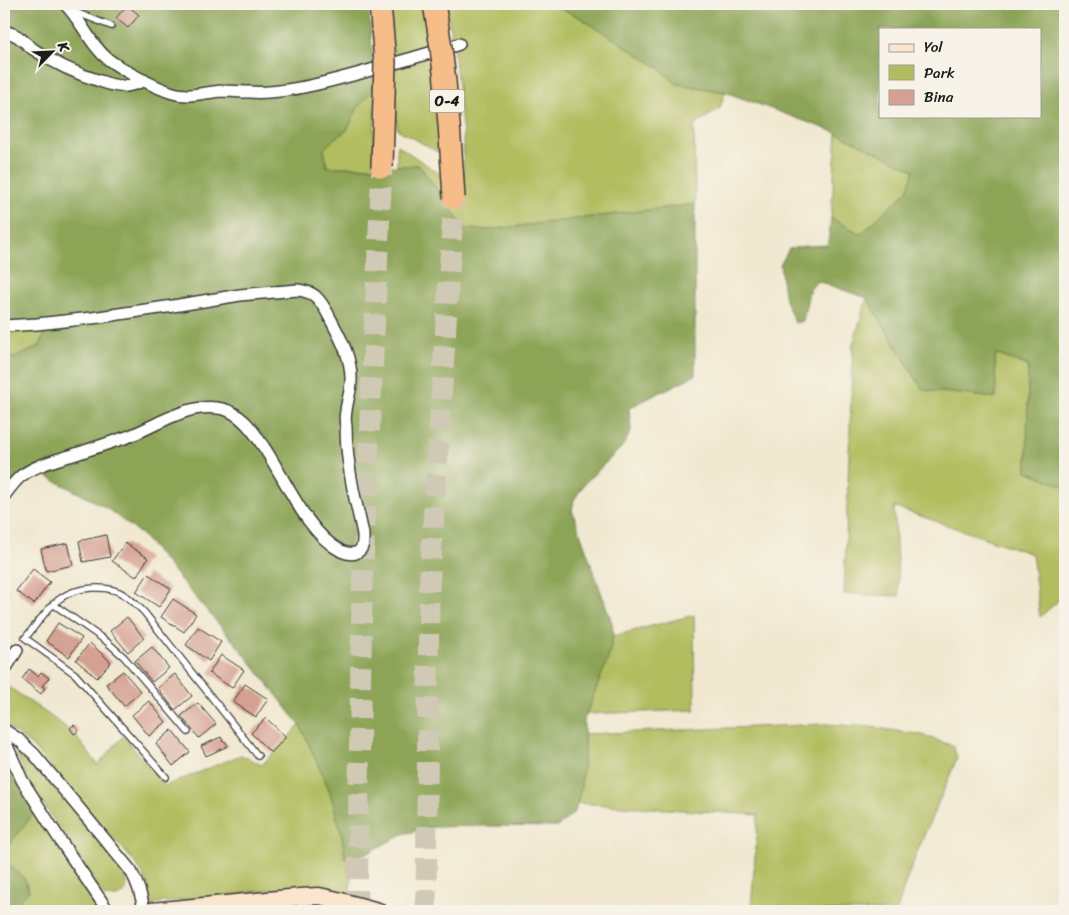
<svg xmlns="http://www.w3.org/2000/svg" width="1069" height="915" viewBox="0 0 1069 915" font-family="Sriracha,sans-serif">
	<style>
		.green { fill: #b1bd5f; stroke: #666c3e }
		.forest { fill: #8ca456; stroke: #546039; fill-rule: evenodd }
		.building { fill: #d5a091 }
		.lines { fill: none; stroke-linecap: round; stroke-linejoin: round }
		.highway-tunnel { stroke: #d0c9b5; stroke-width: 21; stroke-dasharray: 21 11; stroke-linecap: butt }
		.lane-casing { stroke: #3c3b37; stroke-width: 8 }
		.street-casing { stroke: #3c3b37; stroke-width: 14 }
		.secondary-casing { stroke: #3c3b37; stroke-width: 19 }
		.lane { stroke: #fff; stroke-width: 5.5 }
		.street { stroke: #fff; stroke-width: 11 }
		.secondary { stroke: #fce5cf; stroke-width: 16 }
		.highway-bridge-casing { stroke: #3c3b37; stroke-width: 24; stroke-linecap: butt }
		.highway-bridge { stroke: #f7bd88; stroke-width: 21 }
		.labels { text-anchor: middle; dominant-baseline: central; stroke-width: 5; stroke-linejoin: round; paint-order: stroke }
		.shield { fill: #f7f3e8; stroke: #5e5c59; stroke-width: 1 }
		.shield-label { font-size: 14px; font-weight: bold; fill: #1c1c1c }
	</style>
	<rect width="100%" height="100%" fill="#f7f3e8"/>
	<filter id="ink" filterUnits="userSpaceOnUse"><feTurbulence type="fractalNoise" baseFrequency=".02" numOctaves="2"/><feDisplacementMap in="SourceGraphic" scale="10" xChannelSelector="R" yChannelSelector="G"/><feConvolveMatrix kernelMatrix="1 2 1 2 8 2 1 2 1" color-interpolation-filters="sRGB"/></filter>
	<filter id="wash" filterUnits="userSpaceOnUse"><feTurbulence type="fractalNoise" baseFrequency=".0096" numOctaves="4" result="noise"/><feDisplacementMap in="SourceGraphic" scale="20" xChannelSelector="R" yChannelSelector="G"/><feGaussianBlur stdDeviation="1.12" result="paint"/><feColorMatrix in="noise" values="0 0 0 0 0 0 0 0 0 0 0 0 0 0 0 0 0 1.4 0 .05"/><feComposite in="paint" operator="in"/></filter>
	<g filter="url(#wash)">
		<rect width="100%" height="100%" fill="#f0e8d0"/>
		<!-- green -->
		<path class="green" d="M 389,4 L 425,4 L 445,156 L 397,129 L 391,20 Z
			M 446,4 L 551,4 L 579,17 L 658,67 L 677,84 L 725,92 L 720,108 L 694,126 L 695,204 L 488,230 L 465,229 L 419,165 L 397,166 L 397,145 L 446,178 L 464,197 L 463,135 L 455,58 Z
			M 375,87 L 374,167 L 327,167 L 324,149 L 335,138 L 347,130 L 358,107 Z
			M 837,133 L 915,170 L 907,191 L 861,234 L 831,218 Z
			M 867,298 L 923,390 L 996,398 L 995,354 L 1028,366 L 1027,471 L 1065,487 L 1065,592 L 1058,601 L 1040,617 L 1032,554 L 894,507 L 899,596 L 844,594 L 853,344 Z
			M 48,323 L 40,346 L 15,358 L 4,357 L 4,326 Z
			M 694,615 L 695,710 L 586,714 L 609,656 L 613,636 Z
			M 9,687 L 63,725 L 77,738 L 98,765 L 123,736 L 165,786 L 241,755 L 262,765 L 300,725 L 329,789 L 342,836 L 345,857 L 355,860 L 349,894 L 315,888 L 280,889 L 149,904 L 148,884 L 138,866 L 31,745 L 4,724 L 4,696 Z
			M 827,724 L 871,727 L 922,735 L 953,746 L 957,758 C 937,809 911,858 897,911 L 751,911 L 758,815 L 577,803 C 583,780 584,757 584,734 Z
			M 11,741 L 33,762 L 124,873 C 132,890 123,901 104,896 L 28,781 Z
			M 35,812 L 87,891 L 97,910 L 78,911 L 9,911 L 29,890 L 24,878 L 4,860 L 4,851 Z"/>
		<!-- forest -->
		<path class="forest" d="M 4,4 L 367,4 L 370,23 L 375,87 L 358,107 L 347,130 L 335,138 L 324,149 L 327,167 L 374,167 L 419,165 L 465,229 L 488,230 L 695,204 L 695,375 L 629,408 L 631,432 L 622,447 L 585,483 L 574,500 L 572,510 L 612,623 L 613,636 L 609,656 L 584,720 L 584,755 L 581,789 L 575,812 L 557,827 L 487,826 L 434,827 L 403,834 L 355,860 L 345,857 L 342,836 L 329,789 L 300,725 L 241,650 L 142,535 L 105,507 L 33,469 L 4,496 L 4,357 L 15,358 L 40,346 L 48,323 L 4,326 Z
			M 551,4 L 1065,4 L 1065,487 L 1027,471 L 1028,365 L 995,354 L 996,398 L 923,390 L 867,298 L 817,281 L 809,291 L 803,321 L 795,323 L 785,300 L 780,265 L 789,249 L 805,246 L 828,245 L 831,218 L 861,234 L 907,191 L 914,170 L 837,133 L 725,92 L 677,84 L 658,67 L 579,17 ZM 880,29 L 1040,29 L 1040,116 L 880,116 Z
			M 4,764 L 9,769 L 35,812 L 4,851 Z
			M 4,860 L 24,878 L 29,891 L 9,911 L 4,911 Z"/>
		<g id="blocks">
			<!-- building -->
			<path class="building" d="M 127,5 L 139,15 L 128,28 L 116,18 Z
				M 106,535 L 110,557 L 83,562 L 79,541 Z
				M 68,543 L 73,565 L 46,571 L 41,549 Z
				M 125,543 L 148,558 L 136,577 L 112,561 Z
				M 33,569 L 50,582 L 34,604 L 16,591 Z
				M 148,574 L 171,589 L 159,607 L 136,592 Z
				M 173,599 L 196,614 L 184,632 L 161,617 Z
				M 127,617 L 144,638 L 128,652 L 110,631 Z
				M 58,623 L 82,638 L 69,657 L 46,641 Z
				M 198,627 L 221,642 L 209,661 L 186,645 Z
				M 90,643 L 111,662 L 97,678 L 76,660 Z
				M 152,647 L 169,668 L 152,682 L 135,661 Z
				M 221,655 L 244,670 L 232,688 L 209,673 Z
				M 29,669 L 38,676 L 41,672 L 49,678 L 42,686 L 45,688 L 41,694 L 22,679 Z
				M 123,671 L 141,692 L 124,706 L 106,684 Z
				M 175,674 L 192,696 L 175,710 L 158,688 Z
				M 245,684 L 268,699 L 256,717 L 233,702 Z
				M 149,701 L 166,722 L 149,736 L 132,715 Z
				M 198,703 L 216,724 L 199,738 L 181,716 Z
				M 266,718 L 286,737 L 271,753 L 251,733 Z
				M 74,725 L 79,731 L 74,734 L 70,728 Z
				M 172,730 L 190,752 L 173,766 L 156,744 Z
				M 221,737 L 223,742 L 225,741 L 228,746 L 206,756 L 201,746 Z"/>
		</g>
	</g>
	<g filter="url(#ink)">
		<use href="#blocks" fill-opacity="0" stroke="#3c3b37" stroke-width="1"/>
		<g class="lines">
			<!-- highway-tunnel -->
			<path class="highway-tunnel" d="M 357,911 L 362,588 L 382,167
				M 426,911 L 429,589 L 454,198"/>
			<defs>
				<path id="lane" d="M 75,12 L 111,26
					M 53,604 L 106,641 L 124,657 L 188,732
					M 166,777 L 75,674 L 25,638 C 36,626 47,607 61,598 C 76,587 107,584 123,594 C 131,599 138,606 144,612 L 258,756"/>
				<path id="street" d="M 65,4 C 82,21 90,45 109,60 C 126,72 154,87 173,93 C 190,98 206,92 222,91 C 231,91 240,92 249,92 C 261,93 274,92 287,90 C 310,87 334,80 357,74 C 391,64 425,55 459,44
					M 4,32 C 16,32 24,42 33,49 C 55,64 74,73 100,81 C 108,84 117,87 126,86 C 132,85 139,83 144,80
					M 4,326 L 37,324 L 92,318 L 173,306 L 240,295 L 298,290 C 305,291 310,292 315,296 C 322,302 326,310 330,318 C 340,337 352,358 351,381 C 351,391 347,401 346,411 C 345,416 345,421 346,426 C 346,447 349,469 353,489 C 356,504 360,519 363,534 C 363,540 364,547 359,551 C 353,556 346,553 341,551 C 305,532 284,475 261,443 C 252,429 240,413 223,409 C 189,401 157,426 127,437 C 109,443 91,449 73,455 C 56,460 36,465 21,476 C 14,482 9,489 4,496
					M 4,671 L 17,650
					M 4,730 L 18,739 L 34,754 L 131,871 C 138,884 142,896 144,911
					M 4,739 L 22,780 L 60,840 L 108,911"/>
				<path id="secondary" d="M 151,911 L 300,897 L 319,896 L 333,899 L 378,911"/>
			</defs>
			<!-- lane casing -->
			<use href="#lane" class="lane-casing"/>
			<!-- street casing -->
			<use href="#street" class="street-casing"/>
			<!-- secondary casing -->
			<use href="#secondary" class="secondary-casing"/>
			<!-- lane -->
			<use href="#lane" class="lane"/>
			<!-- street -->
			<use href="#street" class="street"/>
			<!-- secondary -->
			<use href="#secondary" class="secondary"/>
			<defs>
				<path id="highway-bridge" d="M 380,4 L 385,62 L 382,167
					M 434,4 C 446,69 450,133 454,198"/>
			</defs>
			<!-- highway-bridge casing -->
			<use href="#highway-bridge" class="highway-bridge-casing"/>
			<!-- highway-bridge -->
			<use href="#highway-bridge" class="highway-bridge"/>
		</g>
	</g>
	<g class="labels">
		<!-- shield labels -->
		<rect class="shield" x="429.5" y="89.5" width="35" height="23" rx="4"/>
		<g class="shield-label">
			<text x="447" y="101">O-4</text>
		</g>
	</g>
	<!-- margin -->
	<rect width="1069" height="915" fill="none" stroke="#f7f3e8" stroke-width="20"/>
	<!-- legend -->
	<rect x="879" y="28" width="162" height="90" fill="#f7f3e8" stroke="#9f9d96"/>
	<rect x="889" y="44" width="25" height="8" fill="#fce5cf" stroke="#9f9d96"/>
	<text x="924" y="52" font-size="15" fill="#1c1c1c">Yol</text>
	<rect x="889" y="65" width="25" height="15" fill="#b1bd5f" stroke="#9f9d96"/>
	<text x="924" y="78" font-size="15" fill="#1c1c1c">Park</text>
	<rect x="889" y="90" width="25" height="15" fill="#d5a091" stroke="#9f9d96"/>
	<text x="924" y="102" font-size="15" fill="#1c1c1c">Bina</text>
	<!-- north arrow -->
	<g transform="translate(52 52) rotate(66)" stroke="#f7f3e8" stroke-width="4" paint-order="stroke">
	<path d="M0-4L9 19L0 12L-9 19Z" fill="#1c1c1c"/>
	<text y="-8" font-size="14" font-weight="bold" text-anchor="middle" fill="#1c1c1c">K</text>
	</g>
</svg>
